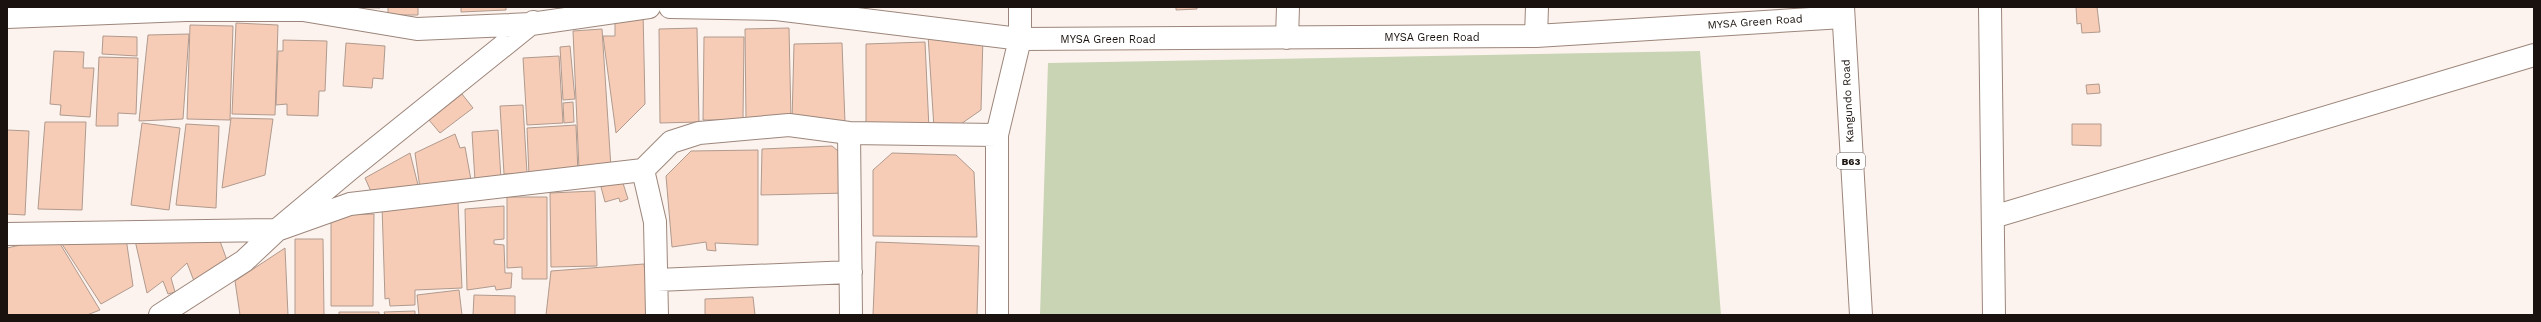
<svg xmlns="http://www.w3.org/2000/svg" width="2541" height="322" viewBox="0 0 2541 322" font-family="'Work Sans',sans-serif">
	<style>
		.park { fill: #c8d4b4 }
		.building { fill: #f6ccb6; stroke: #b09a8e }
		.lines { fill: none; stroke-linecap: round; stroke-linejoin: round }
		.minor-casing { stroke: #9c867b; stroke-width: 24 }
		.highway-casing { stroke: #9c867b; stroke-width: 24 }
		.minor { stroke: #fff; stroke-width: 22 }
		.highway { stroke: #fff; stroke-width: 22 }
		.labels { text-anchor: middle; dominant-baseline: central; stroke-width: 3; stroke-linejoin: round; paint-order: stroke }
		.shield { fill: #fff; stroke: #5f5956; stroke-width: 1 }
		.shield-label { font-size: 10px; font-weight: bold; fill: #1a120e }
		.street-label { font-size: 11px; fill: #1a120e; stroke: #fff }
	</style>
	<rect width="100%" height="100%" fill="#fdf3ee"/>
	<!-- park -->
	<path class="park" d="M 1700,51 L 1721,315 L 1040,315 L 1048,63 Z"/>
	<!-- building -->
	<path class="building" d="M 332,7 L 380,7 L 380,8 Z
		M 388,7 L 418,7 L 418,15 L 388,15 Z
		M 461,7 L 506,7 L 506,10 L 461,12 Z
		M 1176,7 L 1197,7 L 1197,9 L 1176,10 Z
		M 2076,7 L 2097,7 L 2100,32 L 2082,33 L 2081,23 L 2077,24 Z
		M 643,11 L 645,104 L 616,133 L 603,36 L 615,36 L 615,13 Z
		M 236,23 L 278,25 L 275,115 L 232,114 Z
		M 190,25 L 233,26 L 230,120 L 187,119 Z
		M 697,28 L 699,122 L 660,123 L 659,29 Z
		M 789,28 L 791,120 L 746,121 L 745,29 Z
		M 602,29 L 611,168 L 579,169 L 573,31 Z
		M 189,34 L 183,119 L 139,121 L 148,35 Z
		M 928,35 L 983,36 L 981,110 L 958,126 L 934,128 Z
		M 103,36 L 137,37 L 137,56 L 102,54 Z
		M 704,37 L 744,37 L 743,120 L 703,120 Z
		M 283,40 L 327,41 L 325,91 L 319,91 L 318,116 L 287,115 L 287,104 L 276,105 L 278,51 L 283,51 Z
		M 925,42 L 929,129 L 866,126 L 866,44 Z
		M 346,43 L 385,46 L 383,79 L 373,78 L 372,88 L 343,86 Z
		M 842,43 L 845,123 L 792,121 L 794,44 Z
		M 570,46 L 575,99 L 563,100 L 560,47 Z
		M 54,51 L 84,52 L 83,68 L 94,68 L 90,117 L 60,115 L 61,105 L 50,104 Z
		M 559,56 L 563,123 L 527,125 L 523,58 Z
		M 99,57 L 138,58 L 136,114 L 118,113 L 118,126 L 96,126 Z
		M 2099,84 L 2100,93 L 2087,94 L 2086,85 Z
		M 462,94 L 473,108 L 440,133 L 429,120 Z
		M 573,102 L 574,122 L 564,123 L 563,103 Z
		M 523,105 L 527,173 L 504,174 L 500,106 Z
		M 231,118 L 273,119 L 265,175 L 222,188 Z
		M 45,122 L 86,122 L 82,210 L 38,209 Z
		M 142,123 L 180,128 L 169,210 L 131,205 Z
		M 186,124 L 219,126 L 216,208 L 176,205 Z
		M 2072,124 L 2101,124 L 2101,146 L 2072,145 Z
		M 576,125 L 578,174 L 529,176 L 527,128 Z
		M 7,130 L 29,131 L 25,215 L 7,214 Z
		M 498,130 L 501,179 L 475,181 L 472,132 Z
		M 455,134 L 460,148 L 465,147 L 471,180 L 420,188 L 415,153 Z
		M 832,146 L 849,160 L 848,193 L 761,195 L 762,149 Z
		M 758,150 L 758,245 L 715,243 L 716,251 L 707,250 L 706,242 L 672,247 L 666,176 L 691,151 Z
		M 410,153 L 419,189 L 373,196 L 365,178 Z
		M 892,153 L 956,155 L 974,172 L 977,237 L 873,236 L 873,170 Z
		M 622,180 L 628,199 L 620,202 L 619,198 L 605,202 L 601,187 Z
		M 595,191 L 597,266 L 551,267 L 550,193 Z
		M 507,197 L 547,197 L 547,279 L 522,279 L 522,267 L 507,268 Z
		M 458,202 L 462,288 L 415,290 L 415,305 L 390,306 L 389,298 L 385,299 L 382,206 Z
		M 504,206 L 504,239 L 494,240 L 494,244 L 504,245 L 505,273 L 512,273 L 511,288 L 496,290 L 495,286 L 467,290 L 465,209 Z
		M 374,214 L 373,306 L 331,306 L 331,215 Z
		M 217,233 L 228,263 L 194,281 L 187,263 L 171,278 L 175,292 L 168,294 L 163,281 L 147,293 L 134,236 Z
		M 56,237 L 100,310 L 87,315 L 7,315 L 7,248 Z
		M 58,238 L 126,238 L 133,286 L 101,304 Z
		M 295,239 L 323,239 L 324,315 L 335,315 L 295,315 Z
		M 876,242 L 979,246 L 977,315 L 873,315 Z
		M 285,248 L 288,315 L 240,315 L 235,281 Z
		M 644,264 L 649,315 L 546,315 L 551,271 Z
		M 459,290 L 462,315 L 419,315 L 417,295 Z
		M 474,295 L 515,296 L 515,315 L 473,315 Z
		M 753,297 L 755,315 L 705,315 L 705,299 Z
		M 415,311 L 415,315 L 385,315 L 384,312 Z
		M 339,312 L 379,312 L 379,315 L 339,315 Z"/>
	<g class="lines">
		<defs>
			<path id="minor" d="M 670,7 L 776,9 L 1020,39 L 1536,36 L 1843,17
				M 1990,7 L 1994,315
				M 7,17 L 186,10 L 303,10 L 417,29 L 531,24 L 649,7
				M 1536,36 L 1537,7
				M 1287,38 L 1288,7
				M 849,133 L 851,315
				M 1993,217 L 2534,55
				M 7,234 L 277,230 L 350,204 L 643,170
				M 657,280 L 851,272
				M 160,315 L 244,261 L 277,230 L 350,169 L 533,22
				M 657,315 L 655,222 L 643,170 L 671,142 L 699,133 L 789,125 L 849,133 L 997,135
				M 997,315 L 997,135 L 1020,39 L 1020,7"/>
			<path id="highway" d="M 1843,7 L 1861,315"/>
		</defs>
		<!-- minor casing -->
		<use href="#minor" class="minor-casing"/>
		<!-- highway casing -->
		<use href="#highway" class="highway-casing"/>
		<!-- minor -->
		<use href="#minor" class="minor"/>
		<!-- highway -->
		<use href="#highway" class="highway"/>
	</g>
	<g class="labels">
		<!-- shield labels -->
		<rect class="shield" x="1837" y="153" width="28" height="16" rx="3"/>
		<g class="shield-label">
			<text x="1851" y="161">B63</text>
		</g>
		<!-- street labels -->
		<g class="street-label">
			<text transform="translate(1755 22) rotate(-4)">MYSA Green Road</text>
			<text x="1432" y="37">MYSA Green Road</text>
			<text x="1108" y="39">MYSA Green Road</text>
			<text transform="translate(1848 101) rotate(-93)">Kangundo Road</text>
		</g>
	</g>
	<!-- border -->
	<rect width="2541" height="322" fill="none" stroke="#1a120e" stroke-width="16"/>
</svg>
